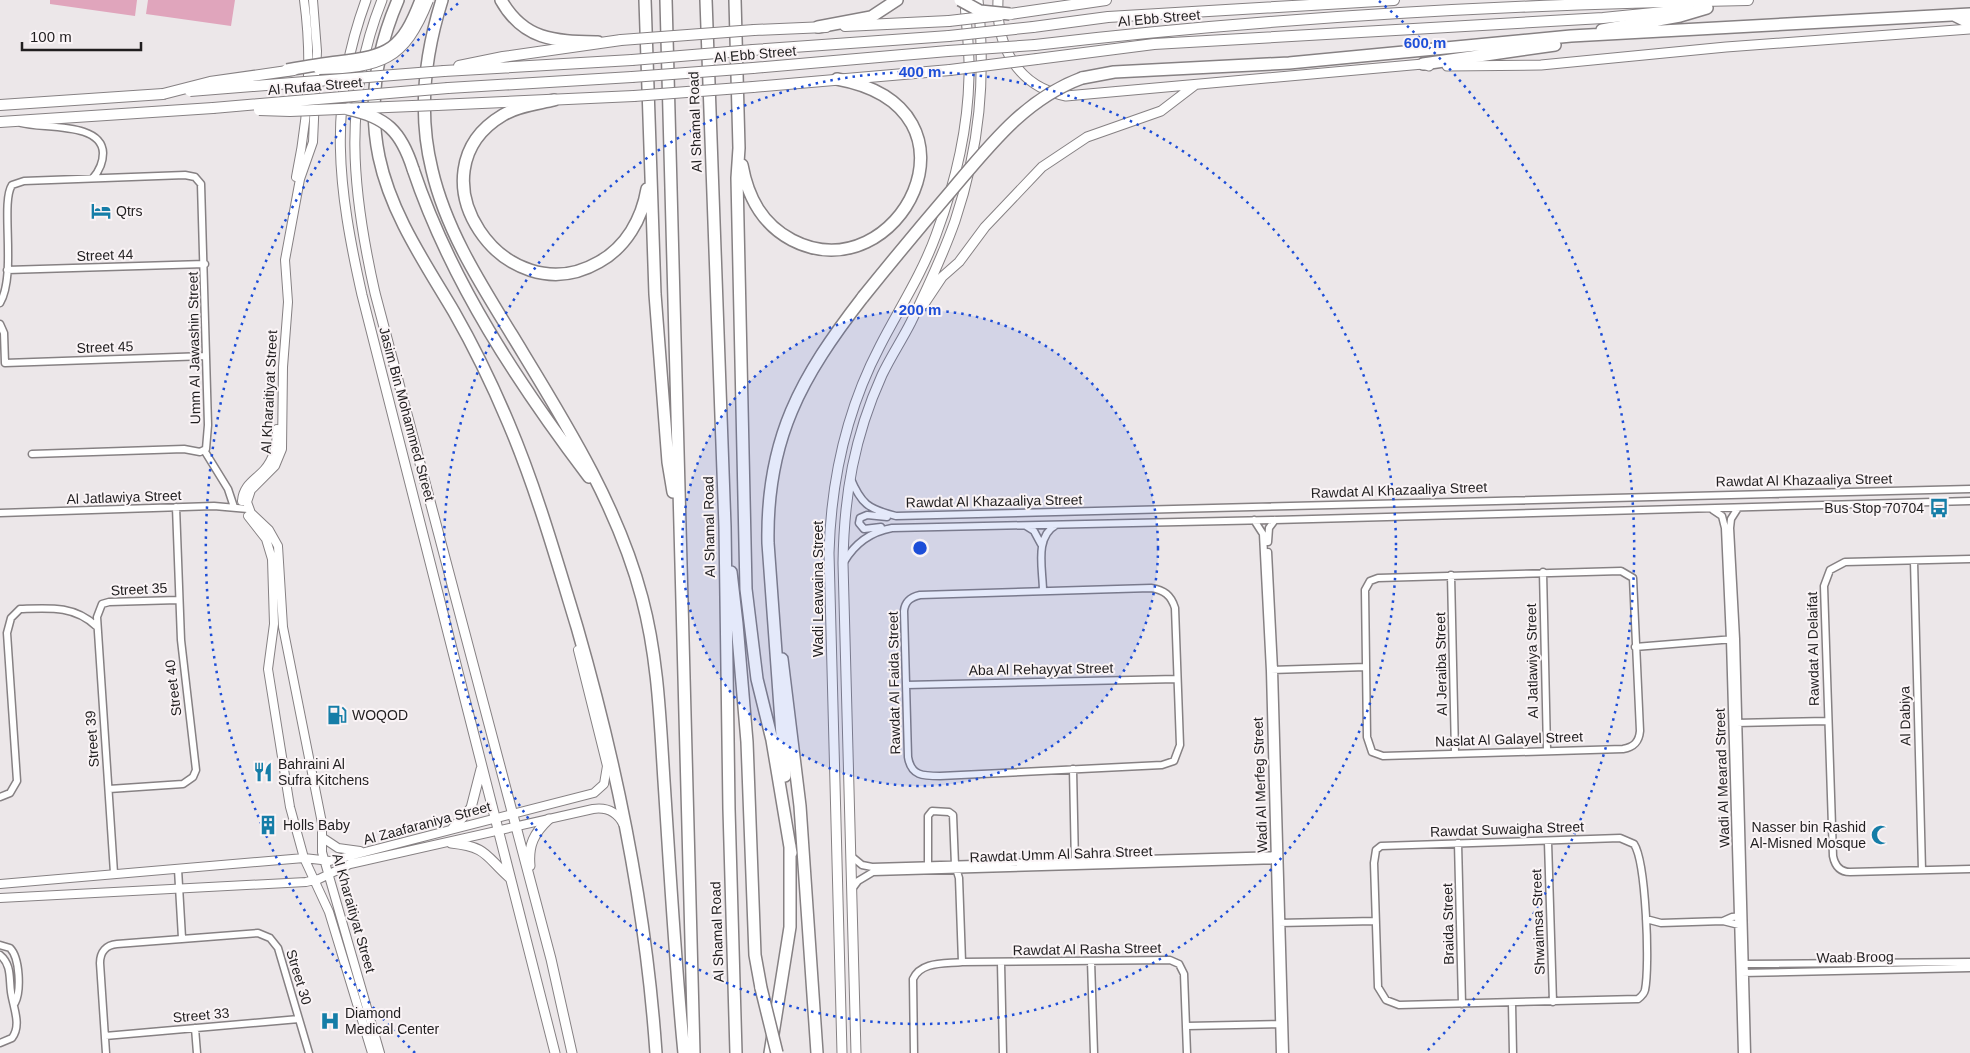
<svg xmlns="http://www.w3.org/2000/svg" width="1970" height="1053" viewBox="0 0 1970 1053" font-family="Arial,sans-serif">
	<style>
		.green { fill: #e0a5bc }
		.lines { fill: none; stroke-linecap: round; stroke-linejoin: round }
		.minor-casing { stroke: #868183; stroke-width: 9 }
		.tertiary-casing { stroke: #868183; stroke-width: 10 }
		.secondary-casing { stroke: #868183; stroke-width: 11 }
		.primary-casing { stroke: #868183; stroke-width: 12 }
		.motorway-casing { stroke: #868183; stroke-width: 14 }
		.minor { stroke: #fff; stroke-width: 6 }
		.tertiary { stroke: #fff; stroke-width: 8 }
		.secondary { stroke: #fff; stroke-width: 9 }
		.primary { stroke: #fff; stroke-width: 10 }
		.motorway { stroke: #fff; stroke-width: 11 }
		.primary-bridge-casing { stroke: #868183; stroke-width: 12; stroke-linecap: butt }
		.motorway-bridge-casing { stroke: #868183; stroke-width: 14; stroke-linecap: butt }
		.primary-bridge { stroke: #fff; stroke-width: 10 }
		.motorway-bridge { stroke: #fff; stroke-width: 11 }
		.ring { fill: none; stroke: #1d4ed8; stroke-width: 2.5; stroke-dasharray: 2.5 5 }
		.labels { text-anchor: middle; dominant-baseline: central; stroke-width: 4; stroke-linejoin: round; paint-order: stroke }
		.street-label { font-size: 14px; fill: #201e1f; stroke: #faf4f6 }
		.poi-label { font-size: 14px; fill: #201e1f; stroke: #faf4f6; text-anchor: start }
		.centre { fill: #1d4ed8; stroke: #faf4f6; stroke-width: 2.5 }
		.ring-label { font-size: 15px; text-anchor: middle; font-weight: bold; fill: #1d4ed8; stroke: #faf4f6; stroke-width: 4; stroke-linejoin: round; paint-order: stroke }
	</style>
	<rect width="100%" height="100%" fill="#ece7e9"/>
	<!-- green -->
	<path class="green" d="M 50,0 L 137,0 L 135,16 L 50,4 Z
		M 148,0 L 235,0 L 231,26 L 146,14 Z"/>
	<g class="lines">
		<defs>
			<path id="minor" d="M 21,123 C 44,129 102,122 103,153 C 103,163 99,171 93,178
				M 7,270 L 205,264
				M 0,303 C 17,274 0,203 12,185 L 24,181 L 185,175 L 195,177 L 201,184 L 208,425 L 206,449 L 200,452 L 184,449 L 32,454
				M 0,324 L 4,333 L 5,363 L 206,356
				M 204,450 L 228,489 L 234,507
				M 850,477 C 861,504 868,509 896,516 L 1970,489
				M 1738,508 L 1731,519 L 1730,528 L 1736,639 L 1747,1053
				M 1713,510 L 1722,516 L 1725,528 L 1730,640 L 1742,1053
				M 0,513 L 214,506 L 248,509
				M 1254,520 L 1263,534 L 1270,671 L 1280,1053
				M 1026,526 L 1034,531 L 1041,544
				M 881,527 L 864,529 L 859,523 L 860,518 L 867,515 L 887,517
				M 1268,542 L 1269,528 L 1275,520
				M 1268,552 L 1274,670 L 1285,1053
				M 1970,559 L 1845,562 L 1830,570 L 1824,586 L 1833,856 C 1835,866 1840,872 1850,872 L 1970,869
				M 1914,561 L 1922,870
				M 844,562 C 855,543 870,532 892,528 L 1275,520 L 1970,501
				M 1621,571 L 1633,578 L 1640,731 C 1639,742 1634,747 1623,749 L 1383,756 L 1372,752 L 1367,737 L 1365,590 L 1370,581 L 1378,578 Z
				M 1543,572 L 1547,750
				M 1451,575 L 1455,753
				M 1151,588 C 1164,590 1171,595 1175,608 L 1180,745 L 1174,761 L 1162,765 L 940,776 C 923,776 911,776 908,757 L 904,611 C 905,601 911,597 920,595 Z
				M 1043,591 C 1043,570 1034,537 1056,525
				M 1635,647 L 1734,639
				M 1271,670 L 1366,667
				M 906,685 L 1177,679
				M 1736,723 L 1827,721
				M 1073,769 L 1075,865
				M 109,789 L 183,784 L 193,777 L 196,770 L 181,640 L 176,507
				M 0,797 L 10,793 L 17,781 L 7,633 L 11,618 L 20,609 C 48,608 74,605 96,626
				M 1620,838 L 1634,844 C 1646,862 1650,966 1645,990 C 1644,994 1642,996 1638,999 L 1399,1005 L 1386,1000 L 1378,987 L 1374,863 L 1376,850 L 1381,846 Z
				M 1548,842 L 1553,1002
				M 1458,843 L 1462,1004
				M 851,856 L 862,865 L 872,867 L 1279,855
				M 928,866 L 928,816 L 932,811 L 949,812 L 953,815 L 955,865 L 959,878 L 962,962
				M 178,869 L 182,938
				M 114,873 L 97,617 L 102,604 L 109,602 L 178,600
				M 852,889 L 858,881 L 873,872 L 1277,860
				M 1646,919 L 1661,923 L 1723,921 L 1732,917 L 1743,916
				M 1723,921 L 1743,926
				M 1278,923 L 1375,921
				M 0,945 L 10,948 C 20,958 21,991 15,1003
				M 0,955 C 12,965 9,979 11,992 C 13,1007 22,1025 12,1038 L 0,1043
				M 1091,961 L 1094,1053
				M 1001,963 L 1003,1053
				M 1741,964 L 1970,962
				M 1741,973 L 1970,968
				M 1512,1003 L 1513,1053
				M 1187,1026 L 1283,1024
				M 195,1028 L 197,1053
				M 105,1036 L 299,1019
				M 106,1053 L 100,963 C 100,952 106,945 117,944 L 258,933 L 270,938 L 278,948 L 309,1053
				M 914,1053 L 913,979 C 921,961 945,964 962,962 L 1170,960 L 1179,964 L 1184,974 L 1187,1053"/>
			<path id="tertiary" d="M 313,0 L 317,51 L 313,142 L 300,179 L 285,260 L 288,302 L 283,367 L 282,449 L 275,466 L 251,490 L 247,502 L 251,513 L 269,530 L 278,546 L 283,627 L 322,823 L 322,852 L 380,1053
				M 296,177 C 308,120 312,58 304,0
				M 242,501 C 243,485 255,480 264,470 C 274,459 277,443 277,429
				M 248,516 L 266,539 L 272,559 L 274,624 L 268,669 L 290,807 L 304,858 L 329,912 L 372,1053
				M 323,838 L 338,848 L 360,851
				M 0,884 L 304,858 L 330,861 L 594,793 L 604,784 L 607,766 L 578,650
				M 0,898 L 306,882 L 319,879 L 350,864 L 593,809 C 607,807 617,812 623,824"/>
			<path id="secondary" d="M 366,0 C 327,106 338,188 362,295 L 555,1053
				M 382,0 C 342,100 352,191 375,293 L 551,959 L 572,1053
				M 998,0 C 996,47 1018,87 1066,96 L 1423,64 L 1429,66
				M 1447,66 L 1541,65 L 1726,47 L 1970,29
				M 924,304 L 942,277 L 959,262 L 985,227 L 1042,167 L 1087,137 L 1161,111 L 1195,85
				M 453,828 L 471,808 L 481,769
				M 451,843 C 488,847 485,856 510,878
				M 530,866 C 528,845 534,833 549,819
				M 842,1053 L 829,553 C 831,480 846,411 880,346 C 899,309 922,274 936,235 C 955,184 968,129 969,76 C 970,51 966,25 965,0
				M 856,1053 L 843,563 C 844,495 854,437 882,375 C 891,356 902,340 911,322 C 927,289 943,255 955,221 C 980,146 986,78 978,0"/>
			<path id="primary" d="M 1010,14 L 1106,0
				M 845,26 L 949,21
				M 1033,27 L 1108,17 L 1394,0
				M 754,30 L 826,27
				M 1035,45 C 1272,17 1510,4 1748,0
				M 753,50 L 949,36
				M 1037,59 L 1154,44 L 1603,18 L 1694,9
				M 459,66 L 503,57 L 621,40
				M 753,68 L 948,51
				M 444,71 L 632,60
				M 753,87 L 950,70
				M 448,88 L 632,77
				M 0,105 L 163,94
				M 437,105 L 634,96
				M 0,122 L 213,108"/>
			<path id="motorway" d="M 398,0 C 376,51 368,103 379,157 C 391,214 425,263 454,312 C 474,347 492,384 508,422 C 536,488 556,558 577,627 C 617,766 646,908 656,1053
				M 442,0 C 425,54 418,114 432,170 C 446,230 480,283 512,335 C 563,419 617,503 642,598 C 658,658 660,719 664,781 C 670,871 675,962 684,1053
				M 501,0 C 524,41 555,41 598,42
				M 645,0 L 655,294 L 668,462 L 673,492
				M 666,0 L 694,1053
				M 706,0 L 725,527 L 729,809 L 736,1053
				M 735,0 L 739,148 L 737,178 L 746,589 L 757,679 L 772,740 L 791,853
				M 1954,15 L 1970,23
				M 818,27 L 871,17 L 897,0
				M 1602,30 L 1680,16 L 1707,8
				M 1423,64 L 1555,45
				M 1082,78 L 1114,72 L 1289,63 L 1571,36 L 1970,14
				M 554,100 C 537,104 518,106 503,115 C 407,172 504,317 599,262 C 626,247 642,219 647,189
				M 742,165 C 748,198 762,224 792,240 C 898,295 996,108 837,79
				M 413,169 C 451,282 518,383 589,477
				M 731,572 L 737,624 L 747,742 L 755,955 L 761,988
				M 782,659 L 800,806 L 817,1053
				M 785,776 L 768,543 C 766,439 801,377 863,297
				M 770,1053 L 790,927 L 790,846"/>
		</defs>
		<!-- minor casing -->
		<use href="#minor" class="minor-casing"/>
		<!-- tertiary casing -->
		<use href="#tertiary" class="tertiary-casing"/>
		<!-- secondary casing -->
		<use href="#secondary" class="secondary-casing"/>
		<!-- primary casing -->
		<use href="#primary" class="primary-casing"/>
		<!-- motorway casing -->
		<use href="#motorway" class="motorway-casing"/>
		<!-- minor -->
		<use href="#minor" class="minor"/>
		<!-- tertiary -->
		<use href="#tertiary" class="tertiary"/>
		<!-- secondary -->
		<use href="#secondary" class="secondary"/>
		<!-- primary -->
		<use href="#primary" class="primary"/>
		<!-- motorway -->
		<use href="#motorway" class="motorway"/>
		<defs>
			<path id="primary-bridge" d="M 949,21 L 1001,15
				M 949,36 L 1033,27
				M 621,40 L 754,30
				M 948,51 L 1035,45
				M 632,60 L 753,50
				M 319,69 C 381,67 404,61 428,0
				M 950,70 L 1037,59
				M 632,77 L 753,68
				M 190,91 L 444,71
				M 163,94 L 210,82 L 294,70
				M 634,96 L 753,87
				M 213,108 L 448,88
				M 259,110 L 290,111 L 437,105"/>
			<path id="motorway-bridge" d="M 960,0 L 980,11 L 1010,14
				M 287,70 C 304,67 321,64 338,62 C 389,56 402,50 421,0
				M 348,109 C 386,117 401,131 413,169
				M 863,297 C 892,261 921,226 951,191 C 990,145 1025,99 1082,78
				M 761,988 L 777,1053"/>
		</defs>
		<!-- primary-bridge casing -->
		<use href="#primary-bridge" class="primary-bridge-casing"/>
		<!-- motorway-bridge casing -->
		<use href="#motorway-bridge" class="motorway-bridge-casing"/>
		<!-- primary-bridge -->
		<use href="#primary-bridge" class="primary-bridge"/>
		<!-- motorway-bridge -->
		<use href="#motorway-bridge" class="motorway-bridge"/>
	</g>
	<!-- distance rings -->
	<circle cx="920" cy="548" r="238" fill="#1d4ed8" fill-opacity=".12"/>
	<g class="ring">
		<circle cx="920" cy="548" r="238"/>
		<circle cx="920" cy="548" r="476"/>
		<path d="M415 1053A714 714 0 0 1 461 1M1379 1A714 714 0 0 1 1425 1053"/>
	</g>
	<!-- icons -->
	<defs>
		<symbol id="hotel-bare" viewBox="-9 -9 18 18"><path d="M-6-4.5h1.5V1H6V5H4.5V3h-9V5H-6ZM-4 0a1.8 1.8 0 1 1 3.6 0ZM.5 0V-2.5h3Q6-2.5 6 0Z" fill="#157da7" stroke="#faf4f6" stroke-width="2.5" paint-order="stroke"/></symbol>
		<symbol id="bus-bare" viewBox="-9 -9 18 18"><path d="M-5-6H5V4H4V6H2V4H-2V6H-4V4H-5ZM-3.5-4V0h7V-4ZM-3.5 1.2v1.5H-2V1.2ZM2 1.2v1.5H3.5V1.2Z" fill="#157da7" stroke="#faf4f6" stroke-width="2.5" paint-order="stroke"/></symbol>
		<symbol id="fuel-bare" viewBox="-9 -9 18 18"><path d="M-5.5-6h7V0h2V4h1.3V-2.5L3-4.5l.8-.8L6-3V5H2.5V1h-1V6h-7ZM-4.2-4.7v3.2H.2V-4.7Z" fill="#157da7" stroke="#faf4f6" stroke-width="2.5" paint-order="stroke"/></symbol>
		<symbol id="restaurant-bare" viewBox="-9 -9 18 18"><path d="M-5-6h1v4h1v-4h1v4h1v-4h1v5L-1.5 .5V6h-2V.5L-5-1ZM5-6V6H3V1.5H1.5Q1.5-4 5-6Z" fill="#157da7" stroke="#faf4f6" stroke-width="2.5" paint-order="stroke"/></symbol>
		<symbol id="building-bare" viewBox="-9 -9 18 18"><path d="M-4-6H4V6H1V3H-1V6H-4ZM-2.5-4.3h1.7v1.8h-1.7ZM.8-4.3h1.7v1.8H.8ZM-2.5-1h1.7V.8h-1.7ZM.8-1h1.7V.8H.8Z" fill="#157da7" stroke="#faf4f6" stroke-width="2.5" paint-order="stroke"/></symbol>
		<symbol id="mosque-bare" viewBox="-9 -9 18 18"><path d="M3.5-4.9A6 6 0 1 0 3.5 4.9A5 5 0 1 1 3.5-4.9Z" fill="#157da7" stroke="#faf4f6" stroke-width="2.5" paint-order="stroke"/></symbol>
		<symbol id="hospital-bare" viewBox="-9 -9 18 18"><path d="M-5-5h3v3.5h4V-5h3V5h-3V1.5h-4V5h-3Z" fill="#157da7" stroke="#faf4f6" stroke-width="2.5" paint-order="stroke"/></symbol>
	</defs>
	<g fill-rule="evenodd">
		<use href="#hotel-bare" x="87" y="197" width="28" height="28"/>
		<use href="#bus-bare" x="1925" y="494" width="28" height="28"/>
		<use href="#fuel-bare" x="323" y="701" width="28" height="28"/>
		<use href="#restaurant-bare" x="249" y="758" width="28" height="28"/>
		<use href="#building-bare" x="254" y="811" width="28" height="28"/>
		<use href="#mosque-bare" x="1867" y="821" width="28" height="28"/>
		<use href="#hospital-bare" x="316" y="1007" width="28" height="28"/>
	</g>
	<g class="labels">
		<!-- street labels -->
		<g class="street-label">
			<text transform="translate(1159 18) rotate(-5)">Al Ebb Street</text>
			<text transform="translate(755 54) rotate(-5)">Al Ebb Street</text>
			<text transform="translate(315 86) rotate(-5)">Al Rufaa Street</text>
			<text transform="translate(695 122) rotate(-92)">Al Shamal Road</text>
			<text transform="translate(105 255) rotate(-2)">Street 44</text>
			<text transform="translate(105 347) rotate(-2)">Street 45</text>
			<text transform="translate(194 348) rotate(-91)">Umm Al Jawashin Street</text>
			<text transform="translate(269 392) rotate(-87)">Al Kharaitiyat Street</text>
			<text transform="translate(407 414) rotate(75)">Jasim Bin Mohammed Street</text>
			<text transform="translate(1804 480) rotate(-1)">Rawdat Al Khazaaliya Street</text>
			<text transform="translate(1399 490) rotate(-2)">Rawdat Al Khazaaliya Street</text>
			<text transform="translate(124 497) rotate(-2)">Al Jatlawiya Street</text>
			<text transform="translate(994 501) rotate(-1)">Rawdat Al Khazaaliya Street</text>
			<text transform="translate(709 527) rotate(-91)">Al Shamal Road</text>
			<text transform="translate(139 589) rotate(-3)">Street 35</text>
			<text transform="translate(818 589) rotate(-90)">Wadi Leawaina Street</text>
			<text transform="translate(1813 649) rotate(-91)">Rawdat Al Delaifat</text>
			<text transform="translate(1532 661) rotate(-91)">Al Jatlawiya Street</text>
			<text transform="translate(1441 664) rotate(-91)">Al Jeraiba Street</text>
			<text transform="translate(1041 669) rotate(-1)">Aba Al Rehayyat Street</text>
			<text transform="translate(894 683) rotate(-91)">Rawdat Al Faida Street</text>
			<text transform="translate(173 688) rotate(-97)">Street 40</text>
			<text transform="translate(1905 716) rotate(-91)">Al Dabiya</text>
			<text transform="translate(92 739) rotate(-94)">Street 39</text>
			<text transform="translate(1509 739) rotate(-2)">Naslat Al Galayel Street</text>
			<text transform="translate(1722 778) rotate(-92)">Wadi Al Mearad Street</text>
			<text transform="translate(1260 785) rotate(-92)">Wadi Al Merfeg Street</text>
			<text transform="translate(427 823) rotate(-15)">Al Zaafaraniya Street</text>
			<text transform="translate(1507 829) rotate(-2)">Rawdat Suwaigha Street</text>
			<text transform="translate(1061 854) rotate(-2)">Rawdat Umm Al Sahra Street</text>
			<text transform="translate(354 913) rotate(74)">Al Kharaitiyat Street</text>
			<text transform="translate(1538 922) rotate(-92)">Shwaimsa Street</text>
			<text transform="translate(1448 924) rotate(-91)">Braida Street</text>
			<text transform="translate(717 932) rotate(-92)">Al Shamal Road</text>
			<text transform="translate(1087 949) rotate(-1)">Rawdat Al Rasha Street</text>
			<text transform="translate(1855 957) rotate(-1)">Waab Broog</text>
			<text transform="translate(299 977) rotate(73)">Street 30</text>
			<text transform="translate(201 1015) rotate(-5)">Street 33</text>
		</g>
		<!-- poi labels -->
		<g class="poi-label">
			<text x="116" y="211">Qtrs</text>
			<text x="1924" y="508" text-anchor="end">Bus Stop 70704</text>
			<text x="352" y="715">WOQOD</text>
			<text x="278" y="764">Bahraini Al<tspan x="278" dy="16">Sufra Kitchens</tspan></text>
			<text x="283" y="825">Holls Baby</text>
			<text x="1866" y="827" text-anchor="end">Nasser bin Rashid<tspan x="1866" dy="16">Al-Misned Mosque</tspan></text>
			<text x="345" y="1013">Diamond<tspan x="345" dy="16">Medical Center</tspan></text>
		</g>
	</g>
	<circle cx="920" cy="548" r="8" class="centre"/>
	<g class="ring-label">
		<text x="1425" y="48">600 m</text>
		<text x="920" y="77">400 m</text>
		<text x="920" y="315">200 m</text>
	</g>
	<!-- scale -->
	<path d="M22 42v8h119v-8" fill="none" stroke="#201e1f" stroke-width="2.5"/>
	<text x="30" y="42" font-size="15" fill="#201e1f" stroke="#faf4f6" stroke-width="4" paint-order="stroke">100 m</text>
</svg>
